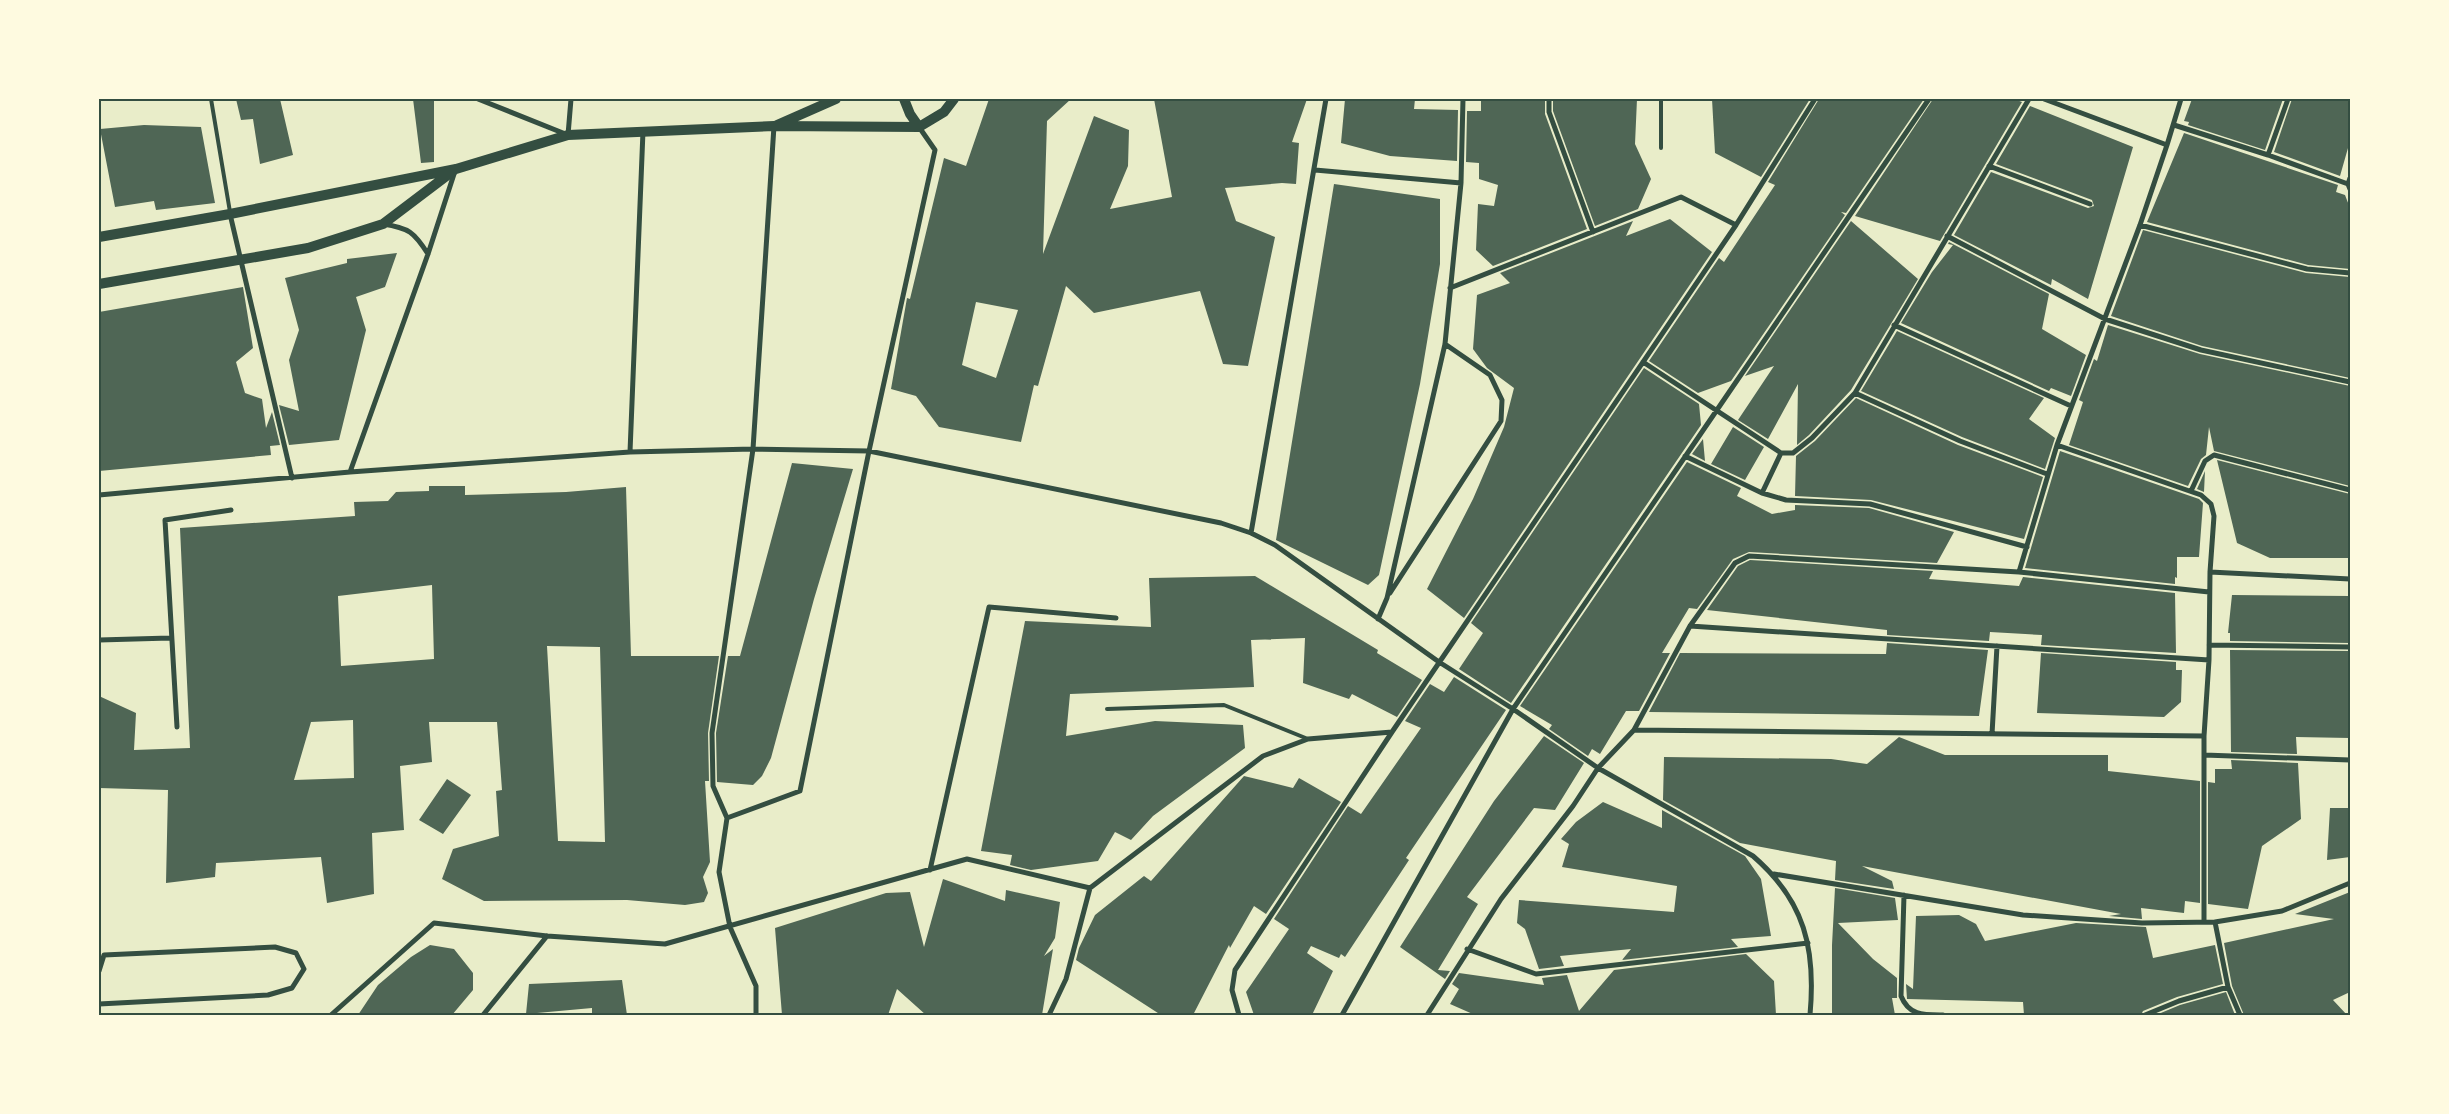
<svg xmlns="http://www.w3.org/2000/svg" width="2449" height="1114" viewBox="0 0 2449 1114" font-family="Bitter,serif">
	<style>
		.building { fill: #4f6655; fill-rule: evenodd }
		.lines { fill: none; stroke-linecap: round; stroke-linejoin: round }
		.service { stroke: #344e41; stroke-width: 4 }
		.minor { stroke: #344e41; stroke-width: 5 }
		.secondary { stroke: #344e41; stroke-width: 10 }
		.neatline { fill: none; stroke: #344e41; stroke-width: 2 }
	</style>
	<rect width="100%" height="100%" fill="#e9edc9"/>
	<!-- building -->
	<path class="building" d="M 236,99 L 280,99 L 293,155 L 260,164 L 253,119 L 241,120 Z
		M 413,99 L 434,99 L 434,162 L 421,163 Z
		M 989,99 L 1071,99 L 1047,121 L 1043,254 L 1094,116 L 1129,130 L 1128,166 L 1110,209 L 1172,197 L 1154,99 L 1307,99 L 1292,142 L 1299,143 L 1296,184 L 1282,183 L 1225,188 L 1236,221 L 1275,237 L 1248,366 L 1223,364 L 1200,291 L 1094,313 L 1066,286 L 1038,386 L 1034,385 L 1021,442 L 939,427 L 916,396 L 891,389 L 907,298 L 910,299 L 944,158 L 966,166 ZM 976,302 L 1018,310 L 996,378 L 962,365 Z
		M 1345,99 L 1415,99 L 1414,109 L 1458,110 L 1457,161 L 1390,156 L 1341,143 Z
		M 1481,99 L 1545,99 L 1545,114 L 1587,229 L 1493,266 L 1476,250 L 1478,204 L 1494,206 L 1498,185 L 1479,179 L 1479,163 L 1466,162 L 1467,111 L 1481,111 Z
		M 1553,99 L 1637,99 L 1635,144 L 1651,179 L 1638,209 L 1595,226 L 1553,111 Z
		M 1712,99 L 1810,99 L 1761,177 L 1715,153 Z
		M 1819,99 L 1924,99 L 1846,213 L 1841,212 L 1845,215 L 1731,381 L 1698,393 L 1649,361 L 1719,258 L 1724,262 L 1775,185 L 1768,182 Z
		M 1933,99 L 2014,99 L 2022,102 L 1940,241 L 1855,216 Z
		M 2192,99 L 2283,99 L 2265,150 L 2188,125 L 2189,122 L 2184,121 Z
		M 2292,99 L 2350,99 L 2350,141 L 2340,176 L 2274,152 Z
		M 2030,106 L 2133,147 L 2088,299 L 2052,279 L 2051,285 L 1954,235 L 1991,172 L 2088,208 L 2094,206 L 2092,200 L 1996,164 Z
		M 144,125 L 201,127 L 215,203 L 156,210 L 154,201 L 115,207 L 100,129 Z
		M 2184,133 L 2338,185 L 2336,192 L 2345,195 L 2350,208 L 2350,269 L 2308,265 L 2147,222 Z
		M 1334,184 L 1440,199 L 1440,264 L 1420,384 L 1379,575 L 1368,585 L 1276,540 Z
		M 1670,219 L 1712,252 L 1464,618 L 1427,589 L 1473,499 L 1504,427 L 1514,388 L 1487,368 L 1473,349 L 1477,295 L 1510,283 L 1500,273 L 1633,221 L 1626,236 Z
		M 1851,221 L 1918,279 L 1851,390 L 1809,435 L 1797,445 L 1798,384 L 1768,439 L 1738,420 L 1774,366 L 1745,376 Z
		M 2143,230 L 2306,273 L 2350,277 L 2350,378 L 2202,346 L 2111,316 Z
		M 1949,242 L 2049,294 L 2042,329 L 2086,355 L 2071,396 L 2051,388 L 2049,391 L 1901,323 L 1932,272 L 1953,245 L 1948,244 Z
		M 397,253 L 385,287 L 356,297 L 366,330 L 339,440 L 289,445 L 279,405 L 299,411 L 289,360 L 299,330 L 285,278 L 347,263 L 347,259 Z
		M 243,287 L 253,348 L 236,362 L 245,393 L 262,399 L 266,428 L 272,412 L 280,445 L 270,446 L 271,455 L 99,471 L 99,312 Z
		M 2108,325 L 2200,354 L 2350,386 L 2350,486 L 2214,451 L 2209,427 L 2206,455 L 2201,459 L 2188,486 L 2069,445 L 2083,402 L 2079,400 L 2094,359 L 2097,361 Z
		M 1897,331 L 2044,398 L 2029,419 L 2055,438 L 2045,469 L 1962,437 L 1861,391 Z
		M 1644,368 L 1699,404 L 1701,425 L 1511,703 L 1459,669 L 1483,633 L 1471,623 Z
		M 1856,398 L 1958,445 L 2043,477 L 2024,539 L 1871,500 L 1795,496 L 1796,456 L 1815,441 Z
		M 1733,427 L 1764,447 L 1745,480 L 1711,464 Z
		M 1703,439 L 1705,461 L 1692,454 Z
		M 2060,451 L 2199,499 L 2203,503 L 2199,557 L 2177,557 L 2177,578 L 2175,577 L 2175,584 L 2025,568 Z
		M 2217,460 L 2350,494 L 2350,558 L 2270,558 L 2237,543 Z
		M 1687,462 L 1741,488 L 1737,496 L 1772,514 L 1795,510 L 1795,505 L 1869,508 L 1954,532 L 1937,563 L 1749,552 L 1733,559 L 1697,609 L 1689,608 L 1662,653 L 1670,653 L 1639,711 L 1626,711 L 1600,754 L 1592,749 L 1588,756 L 1549,729 L 1552,725 L 1520,706 Z
		M 792,463 L 853,469 L 814,599 L 771,758 L 762,776 L 753,785 L 717,782 L 716,733 L 728,656 L 740,656 Z
		M 2205,471 L 2204,492 L 2197,489 Z
		M 429,486 L 465,486 L 465,495 L 566,492 L 626,487 L 631,656 L 719,656 L 708,733 L 709,781 L 705,781 L 710,862 L 703,877 L 708,893 L 704,902 L 685,905 L 627,900 L 484,901 L 442,879 L 453,849 L 499,836 L 496,791 L 502,790 L 497,722 L 429,722 L 432,762 L 400,766 L 404,830 L 372,833 L 374,894 L 327,903 L 321,857 L 216,863 L 215,877 L 166,883 L 168,790 L 99,788 L 99,696 L 136,713 L 134,750 L 190,748 L 180,528 L 355,516 L 354,502 L 388,501 L 396,492 L 429,491 ZM 432,585 L 434,659 L 341,666 L 338,596 ZM 547,646 L 600,647 L 605,842 L 558,841 ZM 353,720 L 354,778 L 294,780 L 311,722 Z
		M 1750,560 L 1933,571 L 1929,579 L 2019,586 L 2023,577 L 2175,593 L 2176,653 L 2041,645 L 2042,635 L 1990,632 L 1989,641 L 1887,635 L 1887,630 L 1707,610 L 1738,566 Z
		M 1255,576 L 1378,650 L 1377,653 L 1422,680 L 1397,717 L 1352,694 L 1349,699 L 1303,683 L 1305,638 L 1251,640 L 1254,687 L 1070,694 L 1066,736 L 1155,721 L 1243,725 L 1245,748 L 1153,816 L 1131,840 L 1115,832 L 1098,861 L 1031,870 L 1010,865 L 1012,855 L 981,851 L 1025,621 L 1151,627 L 1149,578 Z
		M 2232,595 L 2350,596 L 2350,643 L 2230,641 L 2230,633 L 2228,633 Z
		M 1887,643 L 1988,650 L 1979,716 L 1649,712 L 1680,653 L 1886,654 Z
		M 2230,650 L 2350,651 L 2350,738 L 2296,737 L 2297,754 L 2231,752 Z
		M 2041,653 L 2176,662 L 2176,670 L 2182,670 L 2181,702 L 2164,717 L 2037,713 Z
		M 1454,677 L 1506,710 L 1406,858 L 1409,860 L 1345,957 L 1341,954 L 1339,958 L 1311,946 L 1307,953 L 1333,971 L 1312,1015 L 1254,1015 L 1246,992 L 1289,929 L 1274,919 L 1348,806 L 1361,814 L 1421,728 L 1405,721 L 1430,684 L 1444,692 Z
		M 1544,736 L 1584,763 L 1555,810 L 1534,808 L 1467,897 L 1478,904 L 1438,970 L 1450,971 L 1445,979 L 1400,947 L 1494,801 Z
		M 1899,737 L 1945,755 L 2108,755 L 2108,771 L 2200,781 L 2200,903 L 2185,901 L 2184,913 L 2141,908 L 2142,919 L 2109,916 L 2121,914 L 1862,866 L 1892,881 L 1894,889 L 1835,880 L 1836,861 L 1740,843 L 1663,800 L 1664,757 L 1831,759 L 1867,764 Z
		M 2231,760 L 2298,763 L 2301,819 L 2262,846 L 2248,909 L 2208,904 L 2208,782 L 2215,783 L 2215,769 L 2232,769 Z
		M 1244,776 L 1293,788 L 1299,778 L 1341,802 L 1266,914 L 1254,906 L 1230,948 L 1229,945 L 1193,1015 L 1161,1015 L 1076,960 L 1079,948 L 1095,915 L 1144,876 L 1151,881 Z
		M 447,779 L 471,795 L 443,834 L 419,820 Z
		M 1603,802 L 1662,828 L 1662,810 L 1745,856 L 1761,879 L 1771,936 L 1731,939 L 1738,947 L 1622,960 L 1631,949 L 1560,956 L 1564,966 L 1539,969 L 1525,929 L 1517,923 L 1519,900 L 1674,912 L 1677,886 L 1562,867 L 1569,844 L 1561,839 L 1576,822 Z
		M 2330,808 L 2350,808 L 2350,857 L 2327,860 Z
		M 943,879 L 1005,901 L 1006,890 L 1060,902 L 1055,938 L 1044,956 L 1053,949 L 1042,1015 L 926,1015 L 897,989 L 888,1015 L 782,1015 L 775,928 L 886,893 L 910,892 L 924,947 Z
		M 1835,888 L 1895,898 L 1898,920 L 1838,923 L 1873,959 L 1897,978 L 1897,998 L 1892,998 L 1895,1015 L 1832,1015 L 1832,945 Z
		M 2350,892 L 2350,992 L 2333,1000 L 2347,1015 L 2244,1015 L 2232,986 L 2224,943 L 2334,919 L 2295,914 Z
		M 1959,915 L 1976,924 L 1985,941 L 2076,923 L 2146,927 L 2153,958 L 2215,945 L 2223,984 L 2177,997 L 2143,1011 L 2141,1015 L 2024,1015 L 2023,1002 L 1907,999 L 1906,984 L 1913,989 L 1916,916 Z
		M 430,945 L 454,949 L 473,973 L 473,990 L 452,1015 L 358,1015 L 378,985 L 411,957 Z
		M 1746,954 L 1774,981 L 1776,1015 L 1475,1015 L 1450,1004 L 1459,989 L 1452,984 L 1459,973 L 1544,985 L 1542,978 L 1567,975 L 1579,1011 L 1614,970 Z
		M 622,980 L 627,1015 L 592,1015 L 592,1008 L 526,1014 L 529,984 Z
		M 2226,992 L 2235,1015 L 2156,1015 L 2180,1005 Z"/>
	<g class="lines">
		<!-- service -->
		<path class="service" d="M 211,99 L 230,212
			M 1661,148 L 1661,99
			M 1107,709 L 1224,705 L 1308,739"/>
		<!-- minor -->
		<path class="minor" d="M 478,99 L 568,135 L 571,99
			M 1549,99 L 1549,112 L 1593,232
			M 2174,125 L 2268,155 L 2348,184
			M 2167,145 L 2181,99
			M 2268,155 L 2288,99
			M 1989,166 L 2090,204
			M 1315,170 L 1461,183
			M 2350,178 L 2348,184 L 2350,189
			M 230,214 L 292,478
			M 383,224 C 409,228 414,232 428,254
			M 2140,225 L 2307,269 L 2350,273
			M 1947,236 L 2105,319 L 2201,350 L 2350,382
			M 1450,288 L 1681,197 L 1736,225
			M 1894,325 L 2071,406
			M 1643,362 L 1781,453 L 1793,453 L 1812,438 L 1855,393 L 2029,99
			M 1855,393 L 1960,441 L 2047,474
			M 2057,445 L 2201,495 L 2211,504 L 2214,516 L 2210,572 L 2209,660
			M 630,452 L 643,131
			M 1685,456 L 1762,493 L 1786,500 L 1870,504 L 2027,547
			M 350,472 L 428,254 L 455,171
			M 2191,491 L 2205,461 L 2214,455 L 2350,490
			M 1762,493 L 1781,453
			M 99,495 L 350,472 L 630,452 L 753,449 L 869,451 L 1221,523 L 1251,533 L 1275,545 L 1439,662 L 1513,709 L 1598,768 L 1753,856 C 1805,901 1816,949 1810,1015
			M 1251,533 L 1326,99
			M 2019,572 L 2057,445 L 2140,225 L 2167,145 L 2044,99
			M 2210,572 L 2350,579
			M 1390,593 L 1501,421 L 1502,400 L 1490,375 L 1445,344
			M 1378,619 L 1387,598 L 1445,344 L 1461,183 L 1463,99
			M 1690,626 L 2209,660 L 2204,736 L 2204,922
			M 99,640 L 170,638
			M 2209,645 L 2350,647
			M 177,727 L 165,520 L 231,510
			M 1634,730 L 2204,736
			M 1992,734 L 1997,646
			M 2204,755 L 2350,760
			M 727,818 L 800,791 L 869,451 L 935,150 L 919,127
			M 727,818 L 713,786 L 712,733 L 753,449 L 774,126
			M 727,818 L 719,872 L 730,927 L 756,986 L 756,1015
			M 930,870 L 989,607 L 1116,618
			M 1774,874 L 2023,915 L 2142,923 L 2215,922 L 2282,911 L 2350,883
			M 1904,895 L 1901,996 C 1909,1016 1924,1015 1943,1015
			M 2215,922 L 2228,987 L 2240,1015
			M 1467,949 L 1536,974 L 1808,943
			M 99,971 L 104,955 L 275,947 L 296,953 L 304,969 L 292,988 L 268,995 L 99,1004
			M 331,1015 L 434,923 L 547,936 L 665,944 L 967,859 L 1090,888 L 1263,756 L 1308,739 L 1392,732 L 1736,225 L 1815,99
			M 483,1015 L 547,936
			M 1049,1015 L 1066,979 L 1090,888
			M 1239,1015 L 1232,990 L 1235,970 L 1392,732
			M 1342,1015 L 1513,709 L 1929,99
			M 1427,1015 L 1501,899 L 1573,806 L 1598,768 L 1634,730 L 1690,626 L 1735,563 L 1749,556 L 2019,572 L 2209,592
			M 2145,1015 L 2179,1001 L 2228,987"/>
		<!-- secondary -->
		<path class="secondary" d="M 904,99 L 910,114 L 919,127
			M 777,125 L 836,99
			M 99,237 L 230,214 L 456,169 L 568,135 L 774,126 L 919,127 L 944,112 L 954,99
			M 99,284 L 308,248 L 383,224 L 453,171"/>
	</g>
	<!-- border -->
	<rect width="2449" height="1114" fill="none" stroke="#fefae0" stroke-width="200"/>
	<rect x="100" y="100" width="2249" height="914" class="neatline"/>
</svg>
